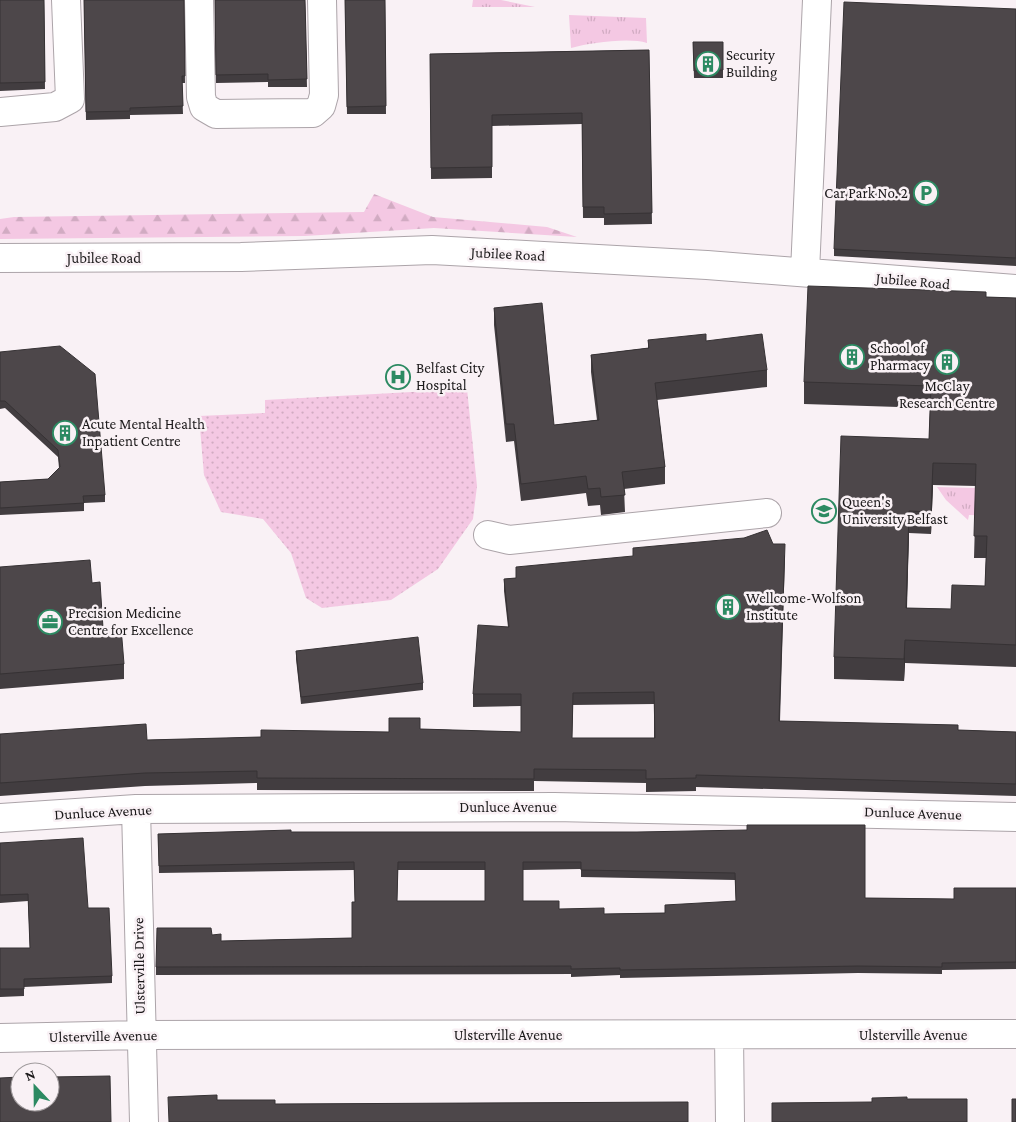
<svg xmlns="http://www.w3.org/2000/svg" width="1016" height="1122" viewBox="0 0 1016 1122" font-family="'Crimson Pro',serif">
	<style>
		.grass { fill: url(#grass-tufts) }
		.forest { fill: url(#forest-firs) }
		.park { fill: url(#park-dots) }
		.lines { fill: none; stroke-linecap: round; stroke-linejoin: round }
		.street-casing { stroke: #aca4a9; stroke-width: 30 }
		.street { stroke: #fff; stroke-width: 28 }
		.wall { fill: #423d40; fill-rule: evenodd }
		.shaded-wall { fill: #363234 }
		.building { fill: #4d474a; stroke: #363234; fill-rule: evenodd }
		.labels { text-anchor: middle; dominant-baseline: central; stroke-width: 5; stroke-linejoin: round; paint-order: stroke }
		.poi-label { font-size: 15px; fill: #1b191a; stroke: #f9f1f5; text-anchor: start }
		.street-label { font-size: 15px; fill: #1b191a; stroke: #f9f1f5 }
	</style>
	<defs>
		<pattern id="grass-tufts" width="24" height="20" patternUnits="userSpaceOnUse" patternTransform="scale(1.25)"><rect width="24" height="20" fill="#f4c8e3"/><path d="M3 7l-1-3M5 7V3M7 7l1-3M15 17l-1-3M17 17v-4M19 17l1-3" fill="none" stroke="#d1abc2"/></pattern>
		<pattern id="forest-firs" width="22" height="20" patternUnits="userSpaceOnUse" patternTransform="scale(1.25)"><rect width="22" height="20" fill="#f4c8e3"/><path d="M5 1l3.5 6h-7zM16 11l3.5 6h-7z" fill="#d1abc2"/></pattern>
		<pattern id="park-dots" width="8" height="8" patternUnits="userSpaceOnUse" patternTransform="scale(1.25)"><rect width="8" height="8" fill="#f4c8e3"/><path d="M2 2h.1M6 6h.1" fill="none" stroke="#d1abc2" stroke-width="1.8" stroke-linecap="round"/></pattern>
	</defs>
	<rect width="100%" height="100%" fill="#f9f1f5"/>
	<!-- grass -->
	<path class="grass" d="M 473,0 L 501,0 L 535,7 L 472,7 Z
		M 569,15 L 646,18 L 647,43 C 629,37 589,43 571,48 Z
		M 937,487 L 1016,489 L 1016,516 L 969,515 L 968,520 L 946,500 Z"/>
	<!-- forest -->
	<path class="forest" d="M 374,194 L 433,217 L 547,227 L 577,237 L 434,228 L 305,236 L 0,239 L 0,219 L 14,217 L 364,212 Z"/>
	<!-- park -->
	<path class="park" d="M 467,389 L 477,486 L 473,519 L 438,569 L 391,600 L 322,608 L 306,598 L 291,553 L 263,519 L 221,512 L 204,475 L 199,416 L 265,413 L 265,400 Z"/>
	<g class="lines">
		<defs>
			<path id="street" d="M 199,0 L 201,97 L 204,107 L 216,114 L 313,113 L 321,106 L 324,95 L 322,0
				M 0,112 L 55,107 L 70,99 L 66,0
				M 0,258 L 241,257 L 432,250 L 707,265 L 1016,289
				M 805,272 L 817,0
				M 488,535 L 509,540 L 767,513
				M 136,809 L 144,1122
				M 0,818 L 136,809 L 554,807 L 1016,817
				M 729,1035 L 730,1122
				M 0,1038 L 141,1035 L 1016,1034"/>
		</defs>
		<!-- street casing -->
		<use href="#street" class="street-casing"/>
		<!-- street -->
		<use href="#street" class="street"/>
	</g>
	<!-- wall -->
	<path class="wall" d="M 0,0 L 44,0 L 45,89 L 0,91 Z
		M 84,0 L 184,0 L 185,83 L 182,83 L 183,114 L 130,115 L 130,119 L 86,120 Z
		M 215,0 L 305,0 L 307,87 L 268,87 L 268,82 L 216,83 Z
		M 345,0 L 385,0 L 386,114 L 347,114 Z
		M 1016,9 L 1016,266 L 834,256 L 834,249 Z
		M 693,42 L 723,42 L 723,78 L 694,78 Z
		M 649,50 L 652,224 L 604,225 L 604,218 L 583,218 L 582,124 L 492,126 L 492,178 L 431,179 L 430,54 Z
		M 986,297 L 1016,298 L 1016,667 L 905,663 L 904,681 L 834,679 L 834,657 L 929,439 L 930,408 L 804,404 L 804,382 ZM 933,485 L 976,486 L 974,558 L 986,558 L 985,586 L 951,609 L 907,608 L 909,533 L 931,534 Z
		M 494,308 L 554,425 L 597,420 L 591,372 L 591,355 L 648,348 L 648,340 L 706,341 L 767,370 L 767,387 L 657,400 L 665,467 L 665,484 L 624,489 L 625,512 L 601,515 L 600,505 L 588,506 L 586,493 L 521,501 L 514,441 L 506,442 L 494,325 Z
		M 0,352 L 105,495 L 105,502 L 84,503 L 84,511 L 0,515 L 0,482 L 48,479 L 59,468 L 58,457 L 5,408 L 0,409 Z
		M 773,544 L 785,556 L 780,721 L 958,730 L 1016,732 L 1016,796 L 696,787 L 696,791 L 646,792 L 646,783 L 534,781 L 534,791 L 257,790 L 257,783 L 145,786 L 0,796 L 0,734 L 147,740 L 261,737 L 389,732 L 420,729 L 521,732 L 521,706 L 473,707 L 473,694 L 508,627 L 504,591 L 504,579 L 516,578 ZM 654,704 L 654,738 L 572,738 L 573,705 Z
		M 0,567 L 92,583 L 103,628 L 124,664 L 124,679 L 0,689 Z
		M 296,651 L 423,683 L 423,690 L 301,704 L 296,659 Z
		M 291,832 L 637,832 L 865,898 L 954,899 L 1016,888 L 1016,969 L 942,970 L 942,974 L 858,973 L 620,978 L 620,975 L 571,977 L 571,974 L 156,975 L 156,967 L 212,935 L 221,941 L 352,938 L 355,902 L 354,870 L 159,873 L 158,834 ZM 581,869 L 581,877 L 735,880 L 736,901 L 665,913 L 604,914 L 559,909 L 523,901 L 523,870 ZM 398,870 L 485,870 L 485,901 L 397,901 Z
		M 0,843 L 88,908 L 112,976 L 112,983 L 24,987 L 24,996 L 0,997 L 0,948 L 30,948 L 28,901 L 0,903 Z"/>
	<!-- shaded-wall -->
	<path class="shaded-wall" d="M 933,463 L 933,485 L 931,534 L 931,512 Z
		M 909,511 L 909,533 L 906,630 L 906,608 Z
		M 905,640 L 905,663 L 904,681 L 904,659 Z"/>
	<!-- building -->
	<path class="building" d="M 0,0 L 44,0 L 45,82 L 0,83 Z
		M 84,0 L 184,0 L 185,76 L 182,76 L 183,106 L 130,108 L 130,111 L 86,112 Z
		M 215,0 L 305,0 L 307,79 L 268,80 L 268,74 L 216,75 Z
		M 345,0 L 385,0 L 386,106 L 347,107 Z
		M 844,2 L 1016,9 L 1016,258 L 834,249 Z
		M 693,42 L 723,42 L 723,70 L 694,71 Z
		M 649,50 L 652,213 L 604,214 L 604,207 L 583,207 L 582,113 L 492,115 L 492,167 L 431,168 L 430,54 Z
		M 808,286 L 986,292 L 986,297 L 1016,298 L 1016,645 L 905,640 L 904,659 L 834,657 L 841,436 L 929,439 L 931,386 L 804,382 ZM 933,463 L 976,464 L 974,536 L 987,536 L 985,586 L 952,585 L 951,609 L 906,608 L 909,511 L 931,512 Z
		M 542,303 L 554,425 L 599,420 L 591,355 L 649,348 L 648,340 L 706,334 L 706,341 L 762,334 L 767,370 L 655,383 L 665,467 L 622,472 L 625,495 L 601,497 L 600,488 L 588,489 L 586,476 L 521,484 L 514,424 L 506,424 L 494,308 Z
		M 60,346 L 95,374 L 105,495 L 83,496 L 84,503 L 0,508 L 0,482 L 48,479 L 60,467 L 58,450 L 5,401 L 0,401 L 0,352 Z
		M 767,530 L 773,544 L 785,544 L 779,721 L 958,725 L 958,730 L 1016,732 L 1016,784 L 696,775 L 696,778 L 646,779 L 646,770 L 534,769 L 534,779 L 257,778 L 257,771 L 145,773 L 0,783 L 0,734 L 146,724 L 147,740 L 261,737 L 261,730 L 389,732 L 389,718 L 420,718 L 420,729 L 521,732 L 521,694 L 473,694 L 478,625 L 509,627 L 504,579 L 516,578 L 516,567 L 633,556 L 633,548 L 744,538 ZM 654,692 L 655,738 L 572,738 L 573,693 Z
		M 90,560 L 92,583 L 100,582 L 103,628 L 121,627 L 124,664 L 0,674 L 0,567 Z
		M 418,637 L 423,683 L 301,697 L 296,651 Z
		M 747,825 L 865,825 L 865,898 L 954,899 L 954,888 L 1016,888 L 1016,962 L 942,963 L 942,967 L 858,966 L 620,970 L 620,968 L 571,969 L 571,966 L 156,967 L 157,928 L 211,928 L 212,935 L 221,934 L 221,941 L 352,938 L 352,902 L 355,902 L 354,862 L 159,866 L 158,834 L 291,830 L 291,832 L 637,832 L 747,830 ZM 398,862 L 485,862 L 485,901 L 397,901 ZM 523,862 L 581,862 L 581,870 L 735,873 L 736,901 L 665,905 L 665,913 L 604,914 L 604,908 L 559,909 L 559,901 L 523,901 Z
		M 83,838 L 88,908 L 109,908 L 112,976 L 24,979 L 24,989 L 0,989 L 0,948 L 30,948 L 28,894 L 0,895 L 0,843 Z
		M 110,1076 L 111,1122 L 0,1122 L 0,1078 L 20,1077 L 20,1102 L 50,1102 L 50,1077 Z
		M 217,1095 L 217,1100 L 275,1100 L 275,1104 L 688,1102 L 688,1122 L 169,1122 L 168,1097 Z
		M 907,1097 L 907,1099 L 967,1099 L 967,1122 L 772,1122 L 772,1103 L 872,1102 L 872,1098 Z
		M 1012,1099 L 1016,1099 L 1016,1122 L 1012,1122 Z"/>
	<!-- icons -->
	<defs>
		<symbol id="building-ring" viewBox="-11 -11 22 22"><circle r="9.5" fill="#f9f1f5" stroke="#2c8a62" stroke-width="1.5"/><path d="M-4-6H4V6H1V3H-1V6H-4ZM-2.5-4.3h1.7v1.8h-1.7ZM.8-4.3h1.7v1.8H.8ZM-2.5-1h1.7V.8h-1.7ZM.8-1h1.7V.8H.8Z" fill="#2c8a62"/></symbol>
		<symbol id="parking-ring" viewBox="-11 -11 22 22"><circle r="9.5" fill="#f9f1f5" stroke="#2c8a62" stroke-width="1.5"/><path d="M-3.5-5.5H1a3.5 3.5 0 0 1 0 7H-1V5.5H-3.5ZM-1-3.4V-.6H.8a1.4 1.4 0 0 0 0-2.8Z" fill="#2c8a62"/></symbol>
		<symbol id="hospital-ring" viewBox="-11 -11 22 22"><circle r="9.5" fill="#f9f1f5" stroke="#2c8a62" stroke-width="1.5"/><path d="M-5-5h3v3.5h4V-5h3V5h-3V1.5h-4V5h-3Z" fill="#2c8a62"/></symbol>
		<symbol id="university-ring" viewBox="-11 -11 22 22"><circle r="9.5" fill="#f9f1f5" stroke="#2c8a62" stroke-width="1.5"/><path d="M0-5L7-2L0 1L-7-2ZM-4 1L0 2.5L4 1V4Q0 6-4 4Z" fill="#2c8a62"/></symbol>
		<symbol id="office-ring" viewBox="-11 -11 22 22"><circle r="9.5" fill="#f9f1f5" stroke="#2c8a62" stroke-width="1.5"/><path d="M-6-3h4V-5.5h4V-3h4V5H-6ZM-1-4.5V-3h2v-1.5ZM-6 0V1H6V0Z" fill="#2c8a62"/></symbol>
	</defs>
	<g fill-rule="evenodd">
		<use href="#building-ring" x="694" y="50" width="28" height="28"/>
		<use href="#parking-ring" x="912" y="179" width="28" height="28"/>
		<use href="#building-ring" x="838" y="343" width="28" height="28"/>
		<use href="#building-ring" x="933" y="348" width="28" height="28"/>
		<use href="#hospital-ring" x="384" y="363" width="28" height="28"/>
		<use href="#building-ring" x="51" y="419" width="28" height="28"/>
		<use href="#university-ring" x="810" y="497" width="28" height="28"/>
		<use href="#building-ring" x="714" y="593" width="28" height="28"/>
		<use href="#office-ring" x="36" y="608" width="28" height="28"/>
	</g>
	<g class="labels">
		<!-- poi labels -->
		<g class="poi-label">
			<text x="726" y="55">Security<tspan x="726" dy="17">Building</tspan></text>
			<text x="908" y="193" text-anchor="end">Car Park No. 2</text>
			<text x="870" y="348">School of<tspan x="870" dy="17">Pharmacy</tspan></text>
			<text x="416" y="368">Belfast City<tspan x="416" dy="17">Hospital</tspan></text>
			<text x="947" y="386" text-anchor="middle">McClay<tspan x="947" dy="17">Research Centre</tspan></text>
			<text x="82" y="424">Acute Mental Health<tspan x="82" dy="17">Inpatient Centre</tspan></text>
			<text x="842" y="502">Queen's<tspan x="842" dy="17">University Belfast</tspan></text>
			<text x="746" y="598">Wellcome-Wolfson<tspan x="746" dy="17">Institute</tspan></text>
			<text x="68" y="613">Precision Medicine<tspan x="68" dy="17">Centre for Excellence</tspan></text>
		</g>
		<!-- street labels -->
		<g class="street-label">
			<text transform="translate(508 254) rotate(3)">Jubilee Road</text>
			<text x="104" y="258">Jubilee Road</text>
			<text transform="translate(913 281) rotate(5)">Jubilee Road</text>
			<text x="508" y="807">Dunluce Avenue</text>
			<text transform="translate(103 812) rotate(-3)">Dunluce Avenue</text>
			<text transform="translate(913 813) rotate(2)">Dunluce Avenue</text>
			<text transform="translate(139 966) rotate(-91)">Ulsterville Drive</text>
			<text x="508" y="1035">Ulsterville Avenue</text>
			<text x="913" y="1035">Ulsterville Avenue</text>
			<text transform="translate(103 1036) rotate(-1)">Ulsterville Avenue</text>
		</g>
	</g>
	<!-- north arrow -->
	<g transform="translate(35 1087) rotate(338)"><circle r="24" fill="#f9f1f5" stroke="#a09b9d"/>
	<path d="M0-4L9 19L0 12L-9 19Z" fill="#2c8a62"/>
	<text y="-8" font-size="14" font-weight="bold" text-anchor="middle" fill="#1b191a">N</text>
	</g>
</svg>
